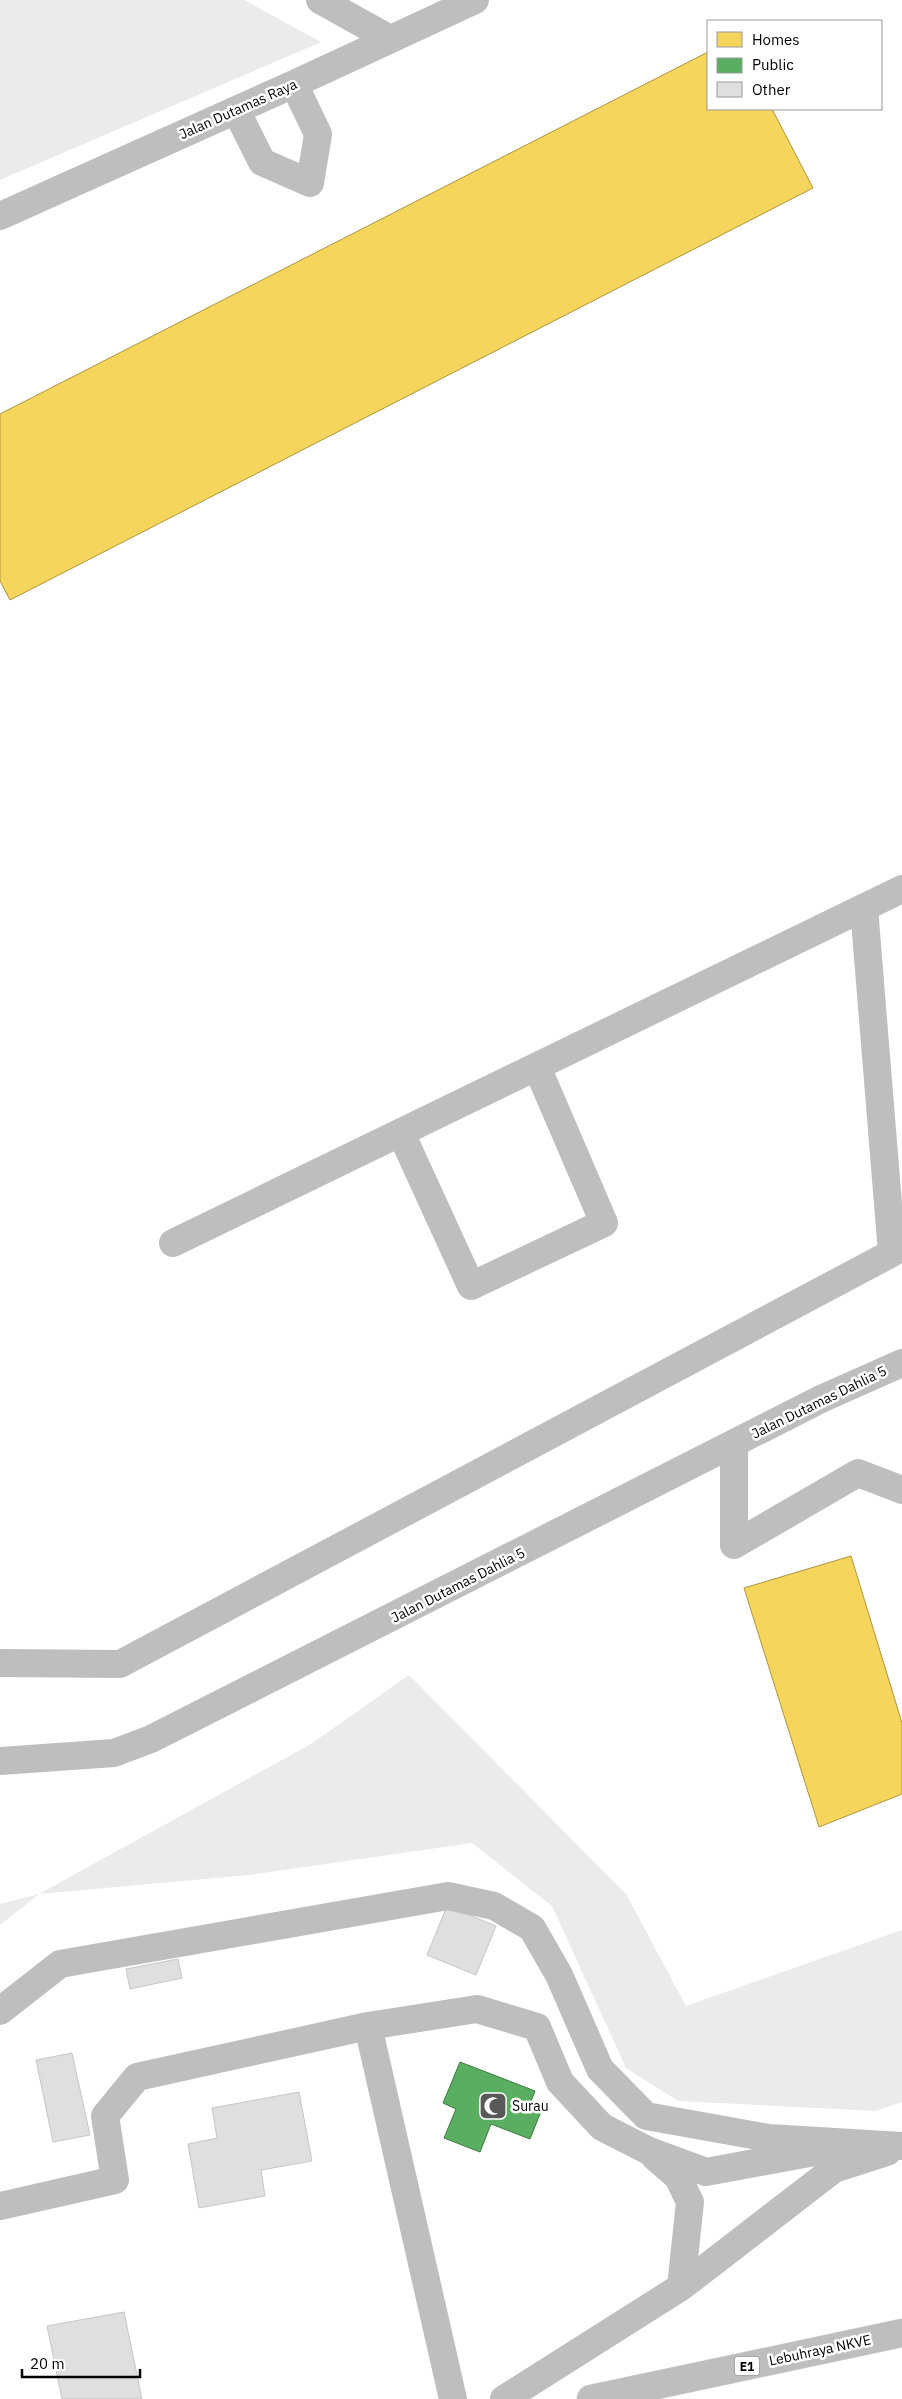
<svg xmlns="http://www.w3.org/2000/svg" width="902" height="2399" viewBox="0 0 902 2399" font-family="'IBM Plex Sans',sans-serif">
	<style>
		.green { fill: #ebebeb }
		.homes { fill: #f6d55c; stroke: #ac9540 }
		.public { fill: #5aae61; stroke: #3f7a44 }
		.building { fill: #dfdfdf; stroke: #c6c6c6 }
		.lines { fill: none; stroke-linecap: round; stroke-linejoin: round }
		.highway-casing { stroke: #dbdbdb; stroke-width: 29 }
		.minor { stroke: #bebebe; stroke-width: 28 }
		.highway { stroke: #bebebe; stroke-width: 28 }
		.labels { text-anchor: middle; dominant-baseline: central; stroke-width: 5; stroke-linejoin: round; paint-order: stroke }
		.shield { fill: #fff; stroke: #4c4c4c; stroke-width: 1 }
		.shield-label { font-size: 12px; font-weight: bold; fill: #000 }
		.street-label { font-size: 14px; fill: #000; stroke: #fff }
		.poi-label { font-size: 14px; fill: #000; stroke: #fff; text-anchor: start }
	</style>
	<rect width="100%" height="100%" fill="#fff"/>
	<!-- green -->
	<path class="green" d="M 0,0 L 244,0 L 321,42 L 0,180 Z
		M 409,1675 L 626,1894 L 686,2006 L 902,1930 L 902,2102 L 875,2111 L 678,2101 L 626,2068 L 552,1906 L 472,1843 L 249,1875 L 39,1894 L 0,1925 L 0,1904 L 39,1894 L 311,1744 Z"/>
	<!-- homes -->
	<path class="homes" d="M 708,52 L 708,109 L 772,109 L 813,188 L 10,600 L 0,581 L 0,414 Z
		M 851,1556 L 902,1723 L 902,1794 L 819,1827 L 744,1588 Z"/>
	<!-- public -->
	<path class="public" d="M 460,2062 L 535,2091 L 530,2104 L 542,2109 L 530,2139 L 491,2124 L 480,2152 L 444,2138 L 456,2109 L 443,2103 Z"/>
	<!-- building -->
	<path class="building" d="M 447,1906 L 496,1926 L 476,1975 L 427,1955 Z
		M 178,1959 L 182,1978 L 130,1989 L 126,1969 Z
		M 72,2053 L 90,2135 L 53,2142 L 36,2060 Z
		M 299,2092 L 312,2161 L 261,2170 L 265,2196 L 199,2208 L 188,2144 L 217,2138 L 212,2108 Z
		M 124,2312 L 142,2399 L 62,2399 L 47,2326 Z"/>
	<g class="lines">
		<defs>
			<path id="highway" d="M 591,2399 L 902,2333"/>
		</defs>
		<!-- highway casing -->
		<use href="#highway" class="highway-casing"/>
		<!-- minor -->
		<path class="minor" d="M 320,0 L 390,39
			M 236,110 L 262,162 L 310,183 L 318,134 L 294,84
			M 0,216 L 294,84 L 475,0
			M 401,1133 L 471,1286 L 604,1223 L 537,1067
			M 173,1243 L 902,889
			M 734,1444 L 734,1545
			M 734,1545 L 858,1473 L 902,1490
			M 0,1663 L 120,1664 L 892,1253 L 864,908
			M 0,1761 L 114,1753 L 151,1739 L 821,1399 L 902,1363
			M 0,2011 L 60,1964 L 448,1896 L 494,1906 L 532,1928 L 559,1975 L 600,2069 L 646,2116 L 769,2138 L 902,2146
			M 368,2026 L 453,2399
			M 655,2157 L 678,2177 L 690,2202 L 681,2287
			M 0,2206 L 115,2180 L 105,2116 L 137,2077 L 368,2026 L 477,2009 L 537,2027 L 560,2082 L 602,2127 L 649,2151 L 706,2172 L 820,2151
			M 504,2399 L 681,2287 L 834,2169 L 887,2152"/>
		<!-- highway -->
		<use href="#highway" class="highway"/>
	</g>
	<!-- icons -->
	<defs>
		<symbol id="mosque-square" viewBox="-11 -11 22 22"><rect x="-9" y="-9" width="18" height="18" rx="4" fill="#595959" stroke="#fff"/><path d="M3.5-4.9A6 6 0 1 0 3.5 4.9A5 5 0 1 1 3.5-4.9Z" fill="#fff"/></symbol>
	</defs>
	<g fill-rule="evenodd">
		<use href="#mosque-square" x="477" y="2090" width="32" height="32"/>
	</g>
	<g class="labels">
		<!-- shield labels -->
		<rect class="shield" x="734.5" y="2356.5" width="25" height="19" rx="4"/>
		<g class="shield-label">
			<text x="747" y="2366">E1</text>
		</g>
		<!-- street labels -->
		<g class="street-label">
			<text transform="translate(238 109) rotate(-24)">Jalan Dutamas Raya</text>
			<text transform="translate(819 1402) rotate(-26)">Jalan Dutamas Dahlia 5</text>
			<text transform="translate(458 1585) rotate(-27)">Jalan Dutamas Dahlia 5</text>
			<text transform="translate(820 2350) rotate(-12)">Lebuhraya NKVE</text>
		</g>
		<!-- poi labels -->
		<g class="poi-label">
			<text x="512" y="2106">Surau</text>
		</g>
	</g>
	<!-- legend -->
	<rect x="707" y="20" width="175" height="90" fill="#ffffff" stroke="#999999"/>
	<rect x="717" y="32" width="25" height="15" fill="#f6d55c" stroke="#999999"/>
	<text x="752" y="45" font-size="15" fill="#000000">Homes</text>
	<rect x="717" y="58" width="25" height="15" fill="#5aae61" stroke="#999999"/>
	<text x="752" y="70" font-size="15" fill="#000000">Public</text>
	<rect x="717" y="82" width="25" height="15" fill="#dfdfdf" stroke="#999999"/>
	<text x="752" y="95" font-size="15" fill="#000000">Other</text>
	<!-- scale -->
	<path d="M22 2369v8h118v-8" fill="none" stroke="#000000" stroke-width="2.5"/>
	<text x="30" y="2369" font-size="15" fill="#000000" stroke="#ffffff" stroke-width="4" paint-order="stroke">20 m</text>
</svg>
